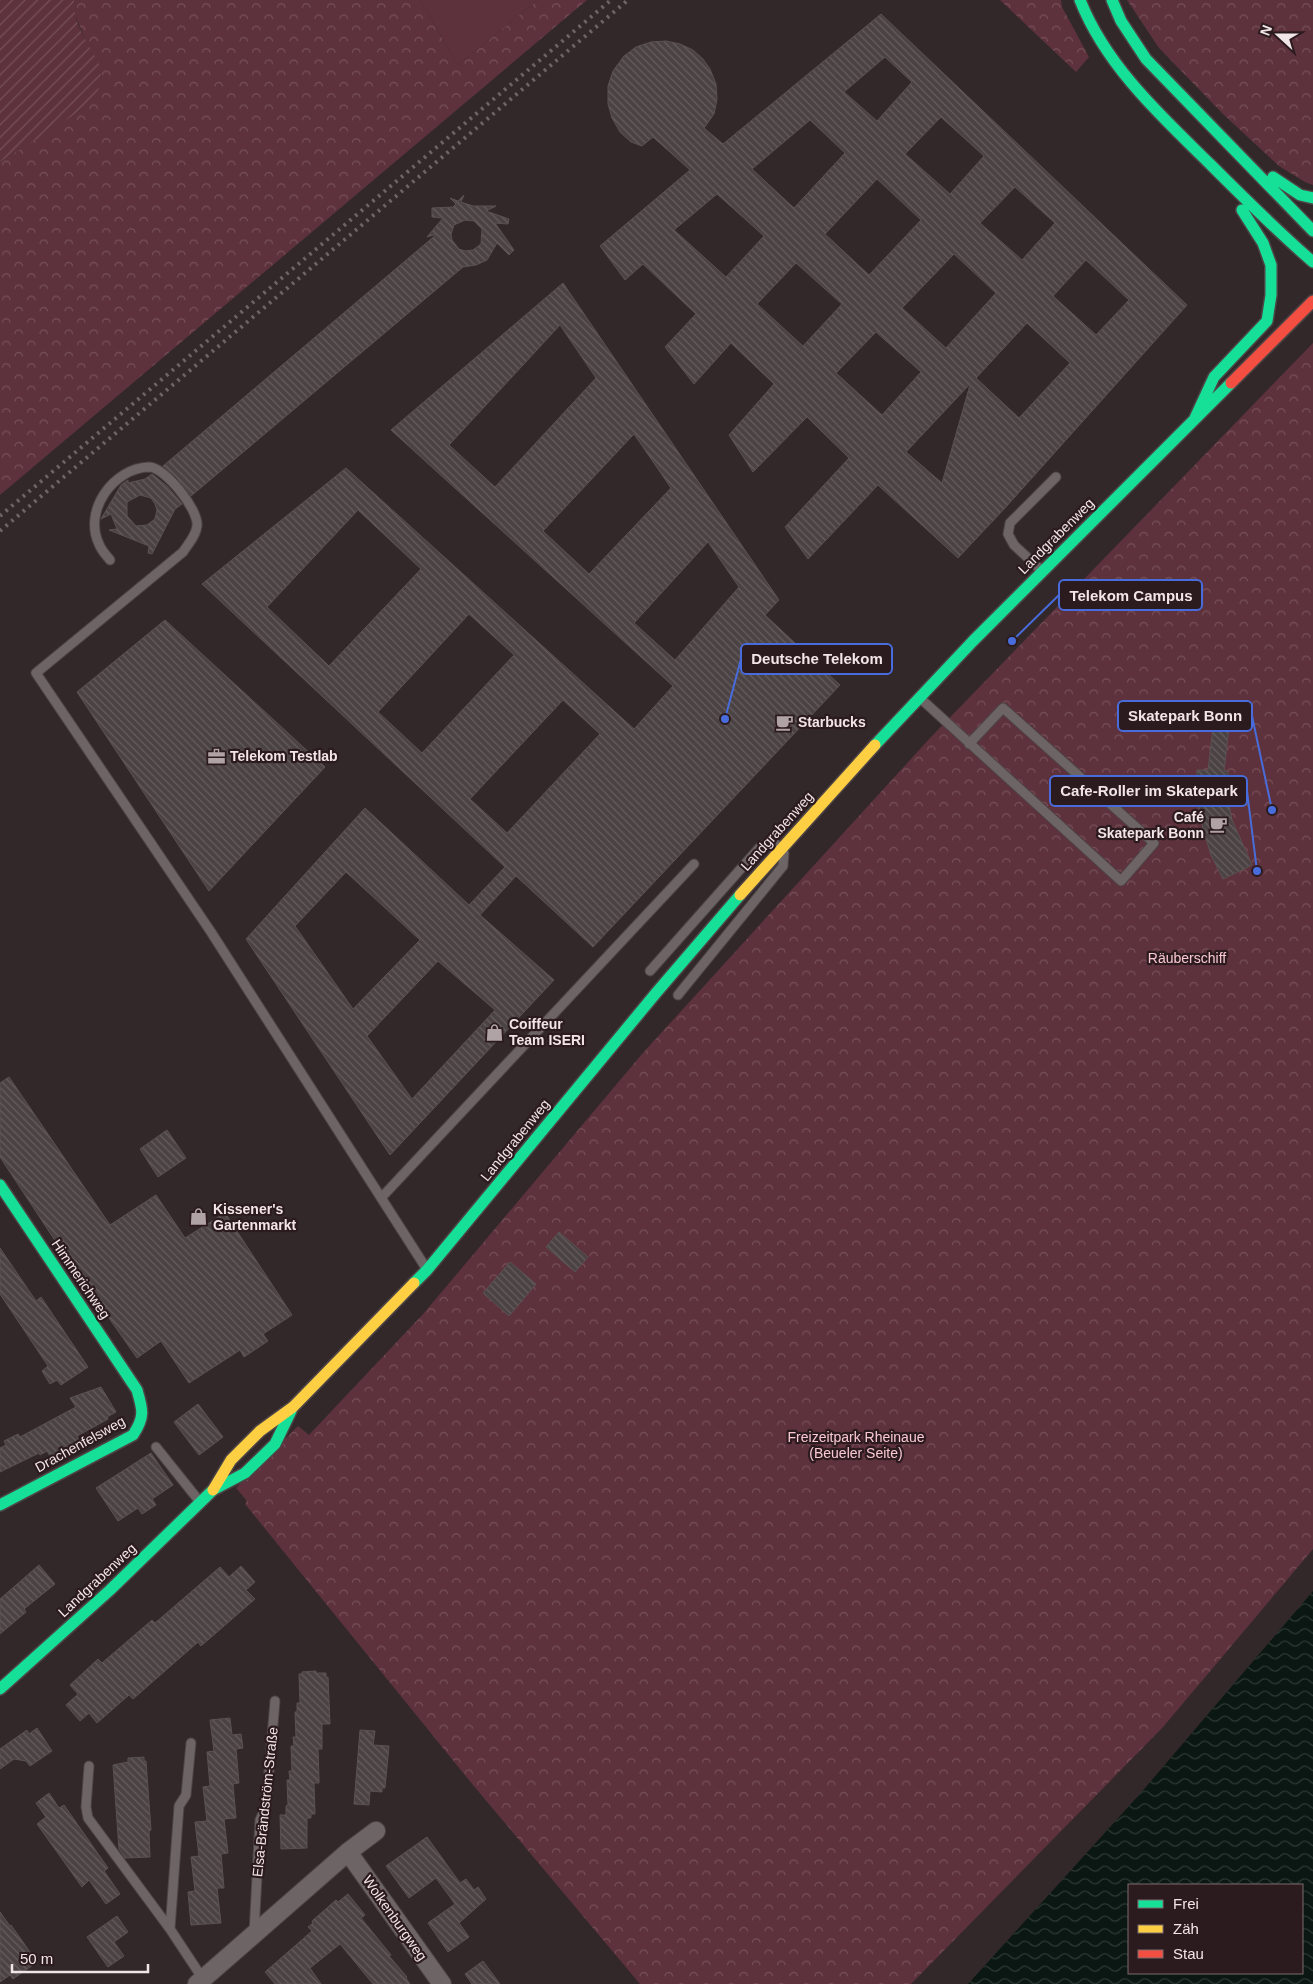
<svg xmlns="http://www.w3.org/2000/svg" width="1313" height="1984" viewBox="0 0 1313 1984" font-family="Arial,sans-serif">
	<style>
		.grass { fill: #5e323c }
		.forest { fill: url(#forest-crowns) }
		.garden { fill: url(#garden-furrows) }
		.water { fill: url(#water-waves); fill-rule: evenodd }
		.building { fill: url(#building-back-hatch); stroke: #5a5153; fill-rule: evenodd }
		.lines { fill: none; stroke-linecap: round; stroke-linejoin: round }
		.lane-casing { stroke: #4d4446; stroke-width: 11 }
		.street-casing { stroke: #4d4446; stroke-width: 20 }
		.fast-casing { stroke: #4d4446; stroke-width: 14 }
		.slow-casing { stroke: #4d4446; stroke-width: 14 }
		.jam-casing { stroke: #4d4446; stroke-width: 14 }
		.lane { stroke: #6d6466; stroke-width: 9 }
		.street { stroke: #6d6466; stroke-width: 18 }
		.fast { stroke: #16e098; stroke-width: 11 }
		.slow { stroke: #ffcf43; stroke-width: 11 }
		.jam { stroke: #f24e42; stroke-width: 11 }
		.rail { stroke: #6e6466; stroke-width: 4; stroke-dasharray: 2.5 5; stroke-linecap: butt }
		.labels { text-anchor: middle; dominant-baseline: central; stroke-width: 4.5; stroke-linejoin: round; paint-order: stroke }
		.street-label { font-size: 14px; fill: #f2e5e7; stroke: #2c1b1e }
		.poi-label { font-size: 14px; font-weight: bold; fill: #f2e5e7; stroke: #2c1b1e; text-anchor: start }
		.park-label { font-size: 14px; fill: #fac8d2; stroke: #2c1b1e }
		.leader { fill: none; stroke: #486cdb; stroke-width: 2 }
		.callout-dot { fill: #486cdb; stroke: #2c1b1e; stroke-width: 2 }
		.callout { fill: #2c1b1e; stroke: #486cdb; stroke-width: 2 }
		.callout-label { font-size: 15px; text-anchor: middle; font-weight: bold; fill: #f2e5e7 }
	</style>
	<defs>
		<pattern id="forest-crowns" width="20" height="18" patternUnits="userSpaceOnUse" patternTransform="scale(1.25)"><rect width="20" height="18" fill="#5e323c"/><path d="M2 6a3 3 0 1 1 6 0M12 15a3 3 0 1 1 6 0" fill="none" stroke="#765058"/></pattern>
		<pattern id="garden-furrows" width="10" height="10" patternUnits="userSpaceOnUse" patternTransform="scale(1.25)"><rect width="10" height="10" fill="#5e323c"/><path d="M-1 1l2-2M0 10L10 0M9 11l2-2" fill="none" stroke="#765058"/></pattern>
		<pattern id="water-waves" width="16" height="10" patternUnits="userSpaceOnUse" patternTransform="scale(1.25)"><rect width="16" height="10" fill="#0a1713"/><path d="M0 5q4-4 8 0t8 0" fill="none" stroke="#2e3935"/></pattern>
		<pattern id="building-back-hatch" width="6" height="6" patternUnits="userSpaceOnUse" patternTransform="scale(1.25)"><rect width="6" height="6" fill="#4b4244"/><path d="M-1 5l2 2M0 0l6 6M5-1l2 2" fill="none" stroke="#655d5f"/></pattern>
	</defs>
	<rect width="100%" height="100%" fill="#32282a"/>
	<!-- grass -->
	<path class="grass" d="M 420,0 L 538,0 L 458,65 Z"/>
	<!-- forest -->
	<path class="forest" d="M 74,0 L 420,0 L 458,65 L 538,0 L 587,0 L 0,495 L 0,162 L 78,112 L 97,93 L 85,39 L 73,10 Z
		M 1000,0 L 1061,0 L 1062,7 L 1089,57 L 1076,72 Z
		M 1127,0 L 1313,0 L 1313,185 L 1305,182 L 1279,166 L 1223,114 L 1159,48 Z
		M 1313,343 L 1313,1549 L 1163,1727 L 911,1984 L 640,1984 L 473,1785 L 245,1504 L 247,1501 L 236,1488 L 298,1426 L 309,1435 L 424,1313 L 642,1054 L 931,737 Z"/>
	<!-- garden -->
	<path class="garden" d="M 0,0 L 74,0 C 72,20 87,42 97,60 C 102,69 102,83 97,93 C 88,111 20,149 0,162 Z"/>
	<!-- water -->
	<path class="water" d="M 1313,1591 L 1313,1984 L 968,1984 L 1139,1795 ZM 1129,1885 L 1302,1885 L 1302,1973 L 1129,1973 Z"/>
	<!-- building -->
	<path class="building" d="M 881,14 L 1187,305 L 1005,508 L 958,558 L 878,485 L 808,559 L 785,527 L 849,458 L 807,417 L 753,472 L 729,435 L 774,384 L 731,343 L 694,384 L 665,347 L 696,314 L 643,264 L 625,280 L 600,246 L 690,170 L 653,137 L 642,146 L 631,142 L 620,132 L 612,118 L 608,104 L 608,86 L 613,71 L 624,56 L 636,47 L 651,42 L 666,41 L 680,44 L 693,50 L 703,59 L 710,69 L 716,84 L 717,99 L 714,114 L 704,128 L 723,144 ZM 885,57 L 912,82 L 877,121 L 844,92 ZM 941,117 L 984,156 L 950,194 L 905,154 ZM 810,120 L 845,153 L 794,208 L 752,169 ZM 877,179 L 921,220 L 869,275 L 825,234 ZM 1015,187 L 1055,223 L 1022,260 L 980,223 ZM 717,194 L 764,236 L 726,277 L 674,230 ZM 954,254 L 996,293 L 946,348 L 902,308 ZM 1086,260 L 1129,300 L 1096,335 L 1053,296 ZM 796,263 L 842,304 L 803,346 L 757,304 ZM 1027,323 L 1070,363 L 1019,418 L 976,378 ZM 876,332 L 921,372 L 882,415 L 836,373 ZM 970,384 L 970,385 L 942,483 L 906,452 Z
		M 464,195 L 461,202 L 473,206 L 496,206 L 486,211 L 509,219 L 508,224 L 495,223 L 514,250 L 509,255 L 497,243 L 487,260 L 476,265 L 463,267 L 191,496 L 176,477 L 163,466 L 437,234 L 427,237 L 443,218 L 432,217 L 432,208 L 453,207 L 456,204 L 450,198 L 458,201 ZM 465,220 L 474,221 L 482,229 L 481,244 L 473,250 L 465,251 L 459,249 L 452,240 L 451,234 L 454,225 Z
		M 563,283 L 779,600 L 765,615 L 840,685 L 593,947 L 516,876 L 480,915 L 554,980 L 390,1155 L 246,939 L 365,808 L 469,905 L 505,867 L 202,584 L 346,468 L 634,729 L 673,686 L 391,430 ZM 560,325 L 596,378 L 495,487 L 449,445 ZM 634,434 L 671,488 L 589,574 L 543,531 ZM 358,510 L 421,569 L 329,666 L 267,607 ZM 708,542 L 739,587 L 675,660 L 634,623 ZM 469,614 L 514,655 L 422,753 L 378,712 ZM 563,700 L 600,734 L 507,833 L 470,799 ZM 346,872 L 420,940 L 353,1009 L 295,926 ZM 438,961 L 495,1010 L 412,1099 L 367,1036 Z
		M 152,474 L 167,486 L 182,504 L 175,509 L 152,554 L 148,553 L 149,546 L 109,530 L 117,529 L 111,514 L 101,519 L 121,485 L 128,480 L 128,483 L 145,479 ZM 140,495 L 151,498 L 155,504 L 157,510 L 155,519 L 147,525 L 136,526 L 127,516 L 127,502 Z
		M 165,620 L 325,767 L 209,891 L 77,692 Z
		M 1214,718 L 1230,719 L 1224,771 L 1228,771 L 1228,800 L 1232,820 L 1252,865 L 1223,879 L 1211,855 L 1203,829 L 1197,799 L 1197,770 L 1208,770 Z
		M 9,1077 L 110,1225 L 156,1195 L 185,1238 L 225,1213 L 292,1315 L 263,1334 L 268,1341 L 244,1357 L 240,1350 L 189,1383 L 161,1341 L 137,1358 L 88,1288 L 87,1289 L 0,1157 L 0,1083 Z
		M 167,1130 L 186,1158 L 158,1177 L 140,1149 Z
		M 559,1232 L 588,1257 L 575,1272 L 546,1247 Z
		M 0,1248 L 36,1301 L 41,1297 L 88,1367 L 61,1385 L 57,1380 L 50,1384 L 42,1371 L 48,1366 L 0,1294 Z
		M 510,1262 L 536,1284 L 509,1316 L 483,1293 Z
		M 101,1387 L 116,1412 L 107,1417 L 108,1419 L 77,1436 L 79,1441 L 57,1454 L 57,1453 L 50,1456 L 47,1451 L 40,1455 L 39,1453 L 0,1472 L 0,1448 L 6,1445 L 4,1441 L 18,1434 L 20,1437 L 76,1407 L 70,1398 Z
		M 198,1404 L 223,1437 L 199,1455 L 174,1422 Z
		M 151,1453 L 173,1485 L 152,1499 L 156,1505 L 142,1514 L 138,1508 L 118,1521 L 96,1488 Z
		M 39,1565 L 55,1584 L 24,1609 L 26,1612 L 0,1634 L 0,1599 Z
		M 241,1566 L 255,1582 L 246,1590 L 255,1599 L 201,1646 L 198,1642 L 133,1699 L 129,1695 L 97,1723 L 89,1713 L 80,1721 L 66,1705 L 78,1694 L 70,1685 L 98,1659 L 102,1663 L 152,1620 L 155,1623 L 220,1567 L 229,1577 Z
		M 316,1671 L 316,1673 L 326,1673 L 326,1678 L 328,1677 L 330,1724 L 322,1724 L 322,1749 L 318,1749 L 319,1779 L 319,1783 L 314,1783 L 315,1814 L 311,1814 L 311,1818 L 307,1818 L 307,1848 L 281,1849 L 280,1815 L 286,1815 L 286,1806 L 288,1805 L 287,1780 L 290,1780 L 289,1771 L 292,1771 L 291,1746 L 294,1746 L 293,1737 L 296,1737 L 295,1712 L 297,1712 L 297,1703 L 300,1703 L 299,1674 L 302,1674 L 302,1672 Z
		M 230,1718 L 232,1735 L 241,1734 L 243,1748 L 236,1749 L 239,1783 L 233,1784 L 236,1818 L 224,1819 L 228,1853 L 221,1854 L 224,1888 L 217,1888 L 221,1923 L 191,1925 L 188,1892 L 195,1891 L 191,1857 L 199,1856 L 195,1822 L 207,1821 L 203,1787 L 210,1786 L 207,1752 L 214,1751 L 210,1720 Z
		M 37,1728 L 52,1751 L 30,1766 L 26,1761 L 14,1759 L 0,1769 L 0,1749 L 27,1730 L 29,1734 Z
		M 360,1730 L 375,1731 L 373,1745 L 389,1746 L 385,1788 L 382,1788 L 382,1792 L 370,1791 L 369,1805 L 354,1804 Z
		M 144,1757 L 144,1761 L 146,1761 L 151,1830 L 149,1831 L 150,1857 L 125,1858 L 119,1849 L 113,1765 L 128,1762 L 128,1758 Z
		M 49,1793 L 59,1808 L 64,1805 L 108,1868 L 104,1871 L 120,1894 L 106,1904 L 89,1880 L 82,1887 L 37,1824 L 46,1817 L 36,1803 Z
		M 427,1837 L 460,1883 L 466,1879 L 474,1890 L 478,1887 L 486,1899 L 459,1923 L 469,1937 L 448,1952 L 428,1923 L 455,1904 L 436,1878 L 409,1898 L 386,1866 Z
		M 348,1894 L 365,1915 L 361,1918 L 391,1955 L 389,1956 L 407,1977 L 406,1978 L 410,1984 L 373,1984 L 340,1944 L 310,1968 L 321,1984 L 275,1984 L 265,1972 L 312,1931 L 308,1927 L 313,1923 L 312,1921 L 336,1900 L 338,1902 Z
		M 0,1912 L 10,1926 L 11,1925 L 37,1962 L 13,1979 L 10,1975 L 0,1982 Z
		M 117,1916 L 128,1932 L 114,1942 L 124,1956 L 108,1967 L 87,1937 Z
		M 483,1961 L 500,1984 L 472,1984 L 465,1974 Z"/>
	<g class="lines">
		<defs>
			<path id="lane" d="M 110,560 C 106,555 101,550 99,544 C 83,511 113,468 149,467 C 165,467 199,510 197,526 C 196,536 188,544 183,552 L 36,673 L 211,932 L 426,1268
				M 1042,571 L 1014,545 L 1008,534 L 1010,523 L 1056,477
				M 920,698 L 1121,881 L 1154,843 L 1003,708 L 969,744
				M 650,971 L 761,846 L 777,845
				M 678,995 L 783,866 L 784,853
				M 381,1198 L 694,864
				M 156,1447 L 200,1502
				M 89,1766 L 86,1807 L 88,1818 L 170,1929 L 203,1979
				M 170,1929 L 179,1806 L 186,1795 L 191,1743
				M 254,1933 L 260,1820 L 266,1807 L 275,1701"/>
			<path id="street" d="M 348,1852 L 442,1984
				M 197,1984 L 348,1852 L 376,1831"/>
			<path id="fast" d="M 1080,0 C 1106,66 1161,116 1211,165 C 1244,198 1278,232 1313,262
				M 1112,0 L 1121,21 L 1146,59 L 1313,231
				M 1273,177 L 1300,195 L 1313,198
				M 1195,418 L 1214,377 L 1267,321 L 1271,295 L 1271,265 L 1263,243 L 1242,210
				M 875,745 L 973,641 L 1231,383
				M 0,1185 L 137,1390 C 143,1410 145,1417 133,1435 L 0,1505
				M 414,1283 L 427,1270 L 656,993 L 740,895
				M 0,1689 L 110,1590 L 213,1490 L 245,1473 L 275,1444 L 291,1411"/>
			<path id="slow" d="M 740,895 L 875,745
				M 213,1490 L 231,1460 L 260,1431 L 293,1407 L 414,1283"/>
			<path id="jam" d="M 1231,383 L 1313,301"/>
		</defs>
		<!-- lane casing -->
		<use href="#lane" class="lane-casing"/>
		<!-- street casing -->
		<use href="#street" class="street-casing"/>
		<!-- fast casing -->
		<use href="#fast" class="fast-casing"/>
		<!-- slow casing -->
		<use href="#slow" class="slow-casing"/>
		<!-- jam casing -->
		<use href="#jam" class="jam-casing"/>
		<!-- lane -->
		<use href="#lane" class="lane"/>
		<!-- street -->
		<use href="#street" class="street"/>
		<!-- fast -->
		<use href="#fast" class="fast"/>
		<!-- slow -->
		<use href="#slow" class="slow"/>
		<!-- jam -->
		<use href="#jam" class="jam"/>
		<!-- rail -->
		<path class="rail" d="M 0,516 L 611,0
			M 0,531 L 628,0"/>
	</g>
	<!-- icons -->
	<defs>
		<symbol id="cafe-bare" viewBox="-9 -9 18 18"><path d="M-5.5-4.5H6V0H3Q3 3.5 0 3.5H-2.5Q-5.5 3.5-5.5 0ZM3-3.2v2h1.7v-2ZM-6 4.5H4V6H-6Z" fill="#afa3a5" stroke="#2c1b1e" stroke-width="2.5" paint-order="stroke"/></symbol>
		<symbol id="office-bare" viewBox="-9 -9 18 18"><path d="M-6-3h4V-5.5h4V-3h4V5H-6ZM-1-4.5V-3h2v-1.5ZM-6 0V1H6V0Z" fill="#afa3a5" stroke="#2c1b1e" stroke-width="2.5" paint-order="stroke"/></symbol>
		<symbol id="shop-bare" viewBox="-9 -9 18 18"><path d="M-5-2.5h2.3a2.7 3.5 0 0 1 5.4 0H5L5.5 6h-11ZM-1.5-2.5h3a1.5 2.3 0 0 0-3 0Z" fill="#afa3a5" stroke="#2c1b1e" stroke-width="2.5" paint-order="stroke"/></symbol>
	</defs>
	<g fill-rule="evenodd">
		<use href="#cafe-bare" x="772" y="710" width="25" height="25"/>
		<use href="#office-bare" x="204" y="744" width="25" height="25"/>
		<use href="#cafe-bare" x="1206" y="812" width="25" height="25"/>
		<use href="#shop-bare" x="482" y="1020" width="25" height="25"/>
		<use href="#shop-bare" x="186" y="1204" width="25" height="25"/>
	</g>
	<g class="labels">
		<!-- street labels -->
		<g class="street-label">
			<text transform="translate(1056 536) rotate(-45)">Landgrabenweg</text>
			<text transform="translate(777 831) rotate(-48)">Landgrabenweg</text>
			<text transform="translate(515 1140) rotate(-51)">Landgrabenweg</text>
			<text transform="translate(81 1279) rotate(56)">Himmerichweg</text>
			<text transform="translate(80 1444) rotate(-29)">Drachenfelsweg</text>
			<text transform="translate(97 1580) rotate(-43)">Landgrabenweg</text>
			<text transform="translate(265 1802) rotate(-84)">Elsa-Brändström-Straße</text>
			<text transform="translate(395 1918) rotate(55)">Wolkenburgweg</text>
		</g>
		<!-- poi labels -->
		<g class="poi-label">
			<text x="798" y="722">Starbucks</text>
			<text x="230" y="756">Telekom Testlab</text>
			<text x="1204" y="817" text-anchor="end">Café<tspan x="1204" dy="16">Skatepark Bonn</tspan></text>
			<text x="509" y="1024">Coiffeur<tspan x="509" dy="16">Team ISERI</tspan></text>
			<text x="213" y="1209">Kissener's<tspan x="213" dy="16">Gartenmarkt</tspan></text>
		</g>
		<!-- park labels -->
		<g class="park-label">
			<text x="1187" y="958">Räuberschiff</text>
			<text x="856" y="1437">Freizeitpark Rheinaue<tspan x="856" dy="16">(Beueler Seite)</tspan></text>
		</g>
	</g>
	<!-- callouts -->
	<path class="leader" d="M1012 641L1059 595M725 719L741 659M1272 810L1252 716M1257 871L1247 791"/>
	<g class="callout-dot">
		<circle cx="1012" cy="641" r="5"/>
		<circle cx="725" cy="719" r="5"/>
		<circle cx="1272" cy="810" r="5"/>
		<circle cx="1257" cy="871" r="5"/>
	</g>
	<g class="callout">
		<rect x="1059" y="580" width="143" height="30" rx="5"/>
		<rect x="741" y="644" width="151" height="30" rx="5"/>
		<rect x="1118" y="701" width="134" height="30" rx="5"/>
		<rect x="1050" y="776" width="197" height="30" rx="5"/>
	</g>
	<g class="callout-label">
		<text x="1131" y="601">Telekom Campus</text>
		<text x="817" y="664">Deutsche Telekom</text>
		<text x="1185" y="721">Skatepark Bonn</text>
		<text x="1149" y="796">Cafe-Roller im Skatepark</text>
	</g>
	<!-- legend -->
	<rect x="1128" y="1884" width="175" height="90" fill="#2c1b1e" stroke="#7b6c6e"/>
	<rect x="1138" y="1900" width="25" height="8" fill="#16e098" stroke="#7b6c6e"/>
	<text x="1173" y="1909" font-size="15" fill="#f2e5e7">Frei</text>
	<rect x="1138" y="1925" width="25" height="8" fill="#ffcf43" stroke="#7b6c6e"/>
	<text x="1173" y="1934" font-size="15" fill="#f2e5e7">Zäh</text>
	<rect x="1138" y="1950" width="25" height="8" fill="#f24e42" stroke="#7b6c6e"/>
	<text x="1173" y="1959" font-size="15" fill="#f2e5e7">Stau</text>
	<!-- north arrow -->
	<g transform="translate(1278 35) rotate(291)" stroke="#2c1b1e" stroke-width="4" paint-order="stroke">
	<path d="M0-4L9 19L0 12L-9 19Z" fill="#f2e5e7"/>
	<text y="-8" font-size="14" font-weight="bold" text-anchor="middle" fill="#f2e5e7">N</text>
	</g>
	<!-- scale -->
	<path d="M12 1964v8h136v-8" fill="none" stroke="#f2e5e7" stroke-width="2.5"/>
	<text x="20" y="1964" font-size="15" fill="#f2e5e7" stroke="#2c1b1e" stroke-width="4" paint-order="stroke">50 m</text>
</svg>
